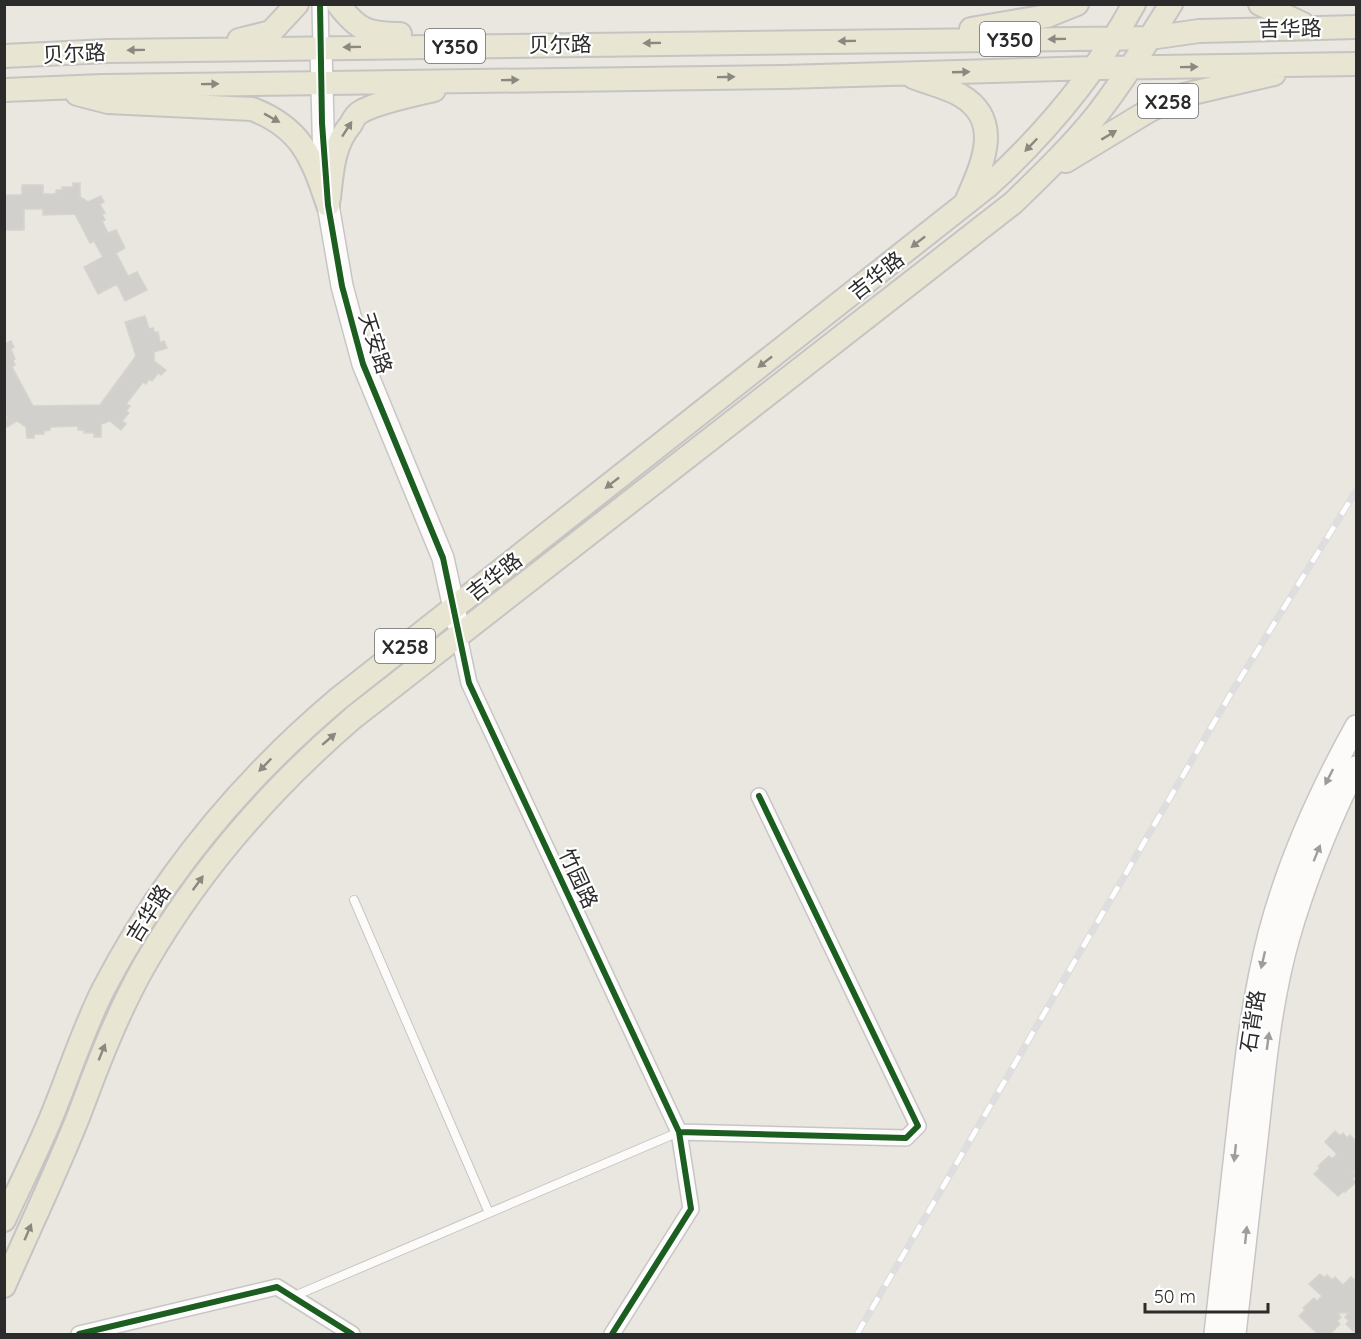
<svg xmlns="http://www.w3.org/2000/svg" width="1361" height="1339" viewBox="0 0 1361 1339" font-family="Quicksand,'Noto Sans SC',sans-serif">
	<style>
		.building { fill: #d2d0cc; stroke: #d5d3cd; stroke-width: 1.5 }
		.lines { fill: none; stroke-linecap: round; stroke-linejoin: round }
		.lane-casing { stroke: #c7c6c6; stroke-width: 10 }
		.street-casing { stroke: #c7c6c6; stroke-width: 18 }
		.secondary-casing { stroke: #c7c6c6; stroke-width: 24 }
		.primary-casing { stroke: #c5c4c2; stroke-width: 26 }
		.lane { stroke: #fcfbfa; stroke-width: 8 }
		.street { stroke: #fcfbfa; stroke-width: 15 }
		.secondary { stroke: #fcfbfa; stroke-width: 21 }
		.primary { stroke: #e8e5d3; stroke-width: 22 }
		.rail-casing { stroke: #dededf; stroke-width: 7 }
		.rail { stroke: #fff; stroke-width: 4.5; stroke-dasharray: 14; stroke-linecap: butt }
		.cycleway-casing { stroke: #fff; stroke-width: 10 }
		.cycleway { stroke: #1b5e20; stroke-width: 6 }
		.oneway { fill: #8a887f }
		.oneway2 { fill: #9e9d9d }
		.labels { text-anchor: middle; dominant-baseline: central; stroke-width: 4.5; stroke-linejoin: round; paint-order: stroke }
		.shield { fill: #fff; stroke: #6b6b6b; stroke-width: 1.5 }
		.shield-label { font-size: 20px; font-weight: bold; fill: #2b2b2b }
		.street-label { font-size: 21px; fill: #2b2b2b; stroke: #fff }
	</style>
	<rect width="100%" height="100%" fill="#eae7e1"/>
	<!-- building -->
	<path class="building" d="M 73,183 L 80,183 L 80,197 L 88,202 L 101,196 L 104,202 L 100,204 L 105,213 L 102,214 L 105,220 L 102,221 L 108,233 L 116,230 L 125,248 L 116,253 L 128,276 L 137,272 L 147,290 L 125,301 L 117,284 L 98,294 L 84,267 L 103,257 L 94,241 L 90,243 L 75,214 L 43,215 L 43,209 L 24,209 L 24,230 L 4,230 L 4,195 L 22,195 L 22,185 L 43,185 L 43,194 L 56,194 L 56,190 L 62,190 L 62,187 L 73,187 Z
		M 145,316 L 149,329 L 153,328 L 155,333 L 158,332 L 160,343 L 164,341 L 167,348 L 154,352 L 154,361 L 166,370 L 161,375 L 158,373 L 152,381 L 149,379 L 146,384 L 143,382 L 126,404 L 130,406 L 126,411 L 129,413 L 122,421 L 126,424 L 121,430 L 110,421 L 101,424 L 101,437 L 94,437 L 94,433 L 84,433 L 84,430 L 78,430 L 78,426 L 50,427 L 50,430 L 44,431 L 44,434 L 34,434 L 34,438 L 27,438 L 26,427 L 17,421 L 7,427 L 4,421 L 8,418 L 4,412 L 4,402 L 6,401 L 4,397 L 4,344 L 11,341 L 14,347 L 11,349 L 15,359 L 13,360 L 15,365 L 12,367 L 33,406 L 100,405 L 136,356 L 125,322 Z
		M 1335,1131 L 1340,1136 L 1343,1133 L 1347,1138 L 1350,1135 L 1356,1141 L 1356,1171 L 1352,1171 L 1356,1175 L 1352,1179 L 1356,1182 L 1345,1192 L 1344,1191 L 1338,1196 L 1314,1174 L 1320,1168 L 1318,1166 L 1329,1156 L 1332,1159 L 1337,1154 L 1325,1142 Z
		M 1320,1274 L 1325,1278 L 1327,1275 L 1332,1280 L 1335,1277 L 1343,1285 L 1351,1277 L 1354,1280 L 1356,1277 L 1356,1334 L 1346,1324 L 1349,1321 L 1345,1317 L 1349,1313 L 1337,1313 L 1341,1317 L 1337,1321 L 1340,1324 L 1330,1334 L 1328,1333 L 1318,1334 L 1299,1316 L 1305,1310 L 1303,1308 L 1314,1298 L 1317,1301 L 1322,1296 L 1309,1284 Z"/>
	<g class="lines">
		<defs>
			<path id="lane" d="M 354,900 L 489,1213
				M 292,1297 L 679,1132"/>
			<path id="street" d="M 320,4 L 321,48
				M 459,636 L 469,683 L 679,1132 L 691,1209 L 612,1334
				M 679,1132 L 906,1138 L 918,1126 L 759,796
				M 79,1334 L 277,1287 L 352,1334"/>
			<path id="secondary" d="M 321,48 L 324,164 L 328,205 L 342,286 L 363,364 L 443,558 L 457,622
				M 1215,1334 C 1222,1271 1229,1208 1236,1145 C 1244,1074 1251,1004 1269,934 C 1288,861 1320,791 1356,726
				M 1235,1334 C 1243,1266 1250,1198 1258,1130 C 1265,1065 1271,1000 1289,937 C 1306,878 1329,822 1356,767"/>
			<path id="primary" d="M 338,4 C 358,30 367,34 400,34
				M 1260,4 L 1303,24
				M 971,29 L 1047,16 L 1077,4
				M 239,40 L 271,32 L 297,4
				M 4,56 L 108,51 L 1150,38 L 1199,31 L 1356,27
				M 913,77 C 928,83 946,87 960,95 C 1005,121 981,167 966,202
				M 4,90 L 103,86 L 784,77 L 1095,68 L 1356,64
				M 77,94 L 108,102 L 252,109 C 302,128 312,158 328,205
				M 1066,161 L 1150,110 L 1167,102 L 1184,95 L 1274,74
				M 329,198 C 332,171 333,145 351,124 C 353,120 356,115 359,113 C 373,103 417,94 434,90
				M 4,1220 C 21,1183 40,1146 55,1108 C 71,1068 84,1028 103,990 C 162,876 241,781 338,699 L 989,185 C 1047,132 1096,73 1134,4
				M 4,1286 C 29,1229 56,1173 79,1115 C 98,1064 117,1014 144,966 C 199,870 270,789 354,717 L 1013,203 C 1043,174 1073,145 1099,112 C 1125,78 1148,41 1171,4"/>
		</defs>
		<!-- lane casing -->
		<use href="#lane" class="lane-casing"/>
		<!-- street casing -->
		<use href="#street" class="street-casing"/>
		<!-- secondary casing -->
		<use href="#secondary" class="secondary-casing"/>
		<!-- primary casing -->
		<use href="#primary" class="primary-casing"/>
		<!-- lane -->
		<use href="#lane" class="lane"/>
		<!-- street -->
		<use href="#street" class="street"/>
		<!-- secondary -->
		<use href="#secondary" class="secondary"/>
		<!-- primary -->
		<use href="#primary" class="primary"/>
		<defs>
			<path id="rail" d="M 857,1334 L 1230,695 L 1356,491"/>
		</defs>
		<!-- rail casing -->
		<use href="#rail" class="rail-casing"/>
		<!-- rail -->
		<use href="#rail" class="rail"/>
		<defs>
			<path id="cycleway" d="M 320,4 L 322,123 L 328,205 L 342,286 L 363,364 L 443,558 L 469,683 L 679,1132 L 691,1209 L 612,1334
				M 679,1132 L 906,1138 L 918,1126 L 759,796
				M 79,1334 L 277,1287 L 352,1334"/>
		</defs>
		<!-- cycleway casing -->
		<use href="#cycleway" class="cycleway-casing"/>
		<!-- cycleway -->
		<use href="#cycleway" class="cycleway"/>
	</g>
	<!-- one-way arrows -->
	<defs><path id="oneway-solid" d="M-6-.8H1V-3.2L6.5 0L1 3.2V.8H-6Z" transform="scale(1.5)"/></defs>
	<g class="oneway">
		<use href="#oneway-solid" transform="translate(1057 39) rotate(179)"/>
		<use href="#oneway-solid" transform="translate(847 41) rotate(179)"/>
		<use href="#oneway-solid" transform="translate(652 43) rotate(179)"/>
		<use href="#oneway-solid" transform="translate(352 47) rotate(179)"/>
		<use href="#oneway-solid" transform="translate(136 50) rotate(179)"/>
		<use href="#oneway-solid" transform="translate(1189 67) rotate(-1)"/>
		<use href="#oneway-solid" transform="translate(961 72) rotate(-2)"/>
		<use href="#oneway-solid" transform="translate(726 77) rotate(-1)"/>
		<use href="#oneway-solid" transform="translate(510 80) rotate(-1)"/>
		<use href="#oneway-solid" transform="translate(210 84) rotate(-1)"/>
		<use href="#oneway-solid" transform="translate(272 118) rotate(29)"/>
		<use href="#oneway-solid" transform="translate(347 129) rotate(-57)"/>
		<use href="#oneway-solid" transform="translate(1109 135) rotate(-31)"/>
		<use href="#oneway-solid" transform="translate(1031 145) rotate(134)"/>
		<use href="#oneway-solid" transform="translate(918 242) rotate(142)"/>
		<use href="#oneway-solid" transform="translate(765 362) rotate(142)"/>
		<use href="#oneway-solid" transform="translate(612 483) rotate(142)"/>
		<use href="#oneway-solid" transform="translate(329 739) rotate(-41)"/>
		<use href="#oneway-solid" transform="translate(265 765) rotate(134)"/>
		<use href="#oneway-solid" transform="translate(198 883) rotate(-54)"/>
		<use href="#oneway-solid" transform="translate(102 1052) rotate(-68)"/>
		<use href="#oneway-solid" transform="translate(28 1232) rotate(-67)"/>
	</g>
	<g class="oneway2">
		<use href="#oneway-solid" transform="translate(1329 777) rotate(117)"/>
		<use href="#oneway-solid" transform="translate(1317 853) rotate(-68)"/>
		<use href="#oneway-solid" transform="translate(1263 960) rotate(103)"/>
		<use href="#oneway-solid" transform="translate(1268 1041) rotate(-82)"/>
		<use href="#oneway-solid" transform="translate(1235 1153) rotate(96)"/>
		<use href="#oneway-solid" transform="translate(1246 1235) rotate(-84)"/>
	</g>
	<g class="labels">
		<!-- shield labels -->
		<g class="shield">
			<rect x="980" y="22" width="60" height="34" rx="4.5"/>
			<rect x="425" y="29" width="60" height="34" rx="4.5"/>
			<rect x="1138" y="84" width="60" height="34" rx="4.5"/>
			<rect x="375" y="629" width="60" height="34" rx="4.5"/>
		</g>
		<g class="shield-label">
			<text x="1010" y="39">Y350</text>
			<text x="455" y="46">Y350</text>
			<text x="1168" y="101">X258</text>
			<text x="405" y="646">X258</text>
		</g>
		<!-- street labels -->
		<g class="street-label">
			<text transform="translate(1290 28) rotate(-1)">吉华路</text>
			<text transform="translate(560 44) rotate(-1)">贝尔路</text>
			<text transform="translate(74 53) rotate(-3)">贝尔路</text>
			<text transform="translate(876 275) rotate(-38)">吉华路</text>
			<text transform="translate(376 343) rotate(72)">天安路</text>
			<text transform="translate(494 576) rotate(-38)">吉华路</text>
			<text transform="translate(579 878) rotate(65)">竹园路</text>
			<text transform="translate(148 913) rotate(-58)">吉华路</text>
			<text transform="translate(1252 1021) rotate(-81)">石背路</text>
		</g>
	</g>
	<!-- border -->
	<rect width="1361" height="1339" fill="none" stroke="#2b2b2b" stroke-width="12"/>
	<!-- scale -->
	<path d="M1145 1303v9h123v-9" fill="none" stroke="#2b2b2b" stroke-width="3"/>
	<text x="1154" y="1303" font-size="18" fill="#2b2b2b" stroke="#ffffff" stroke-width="4.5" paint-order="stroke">50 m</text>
</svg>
